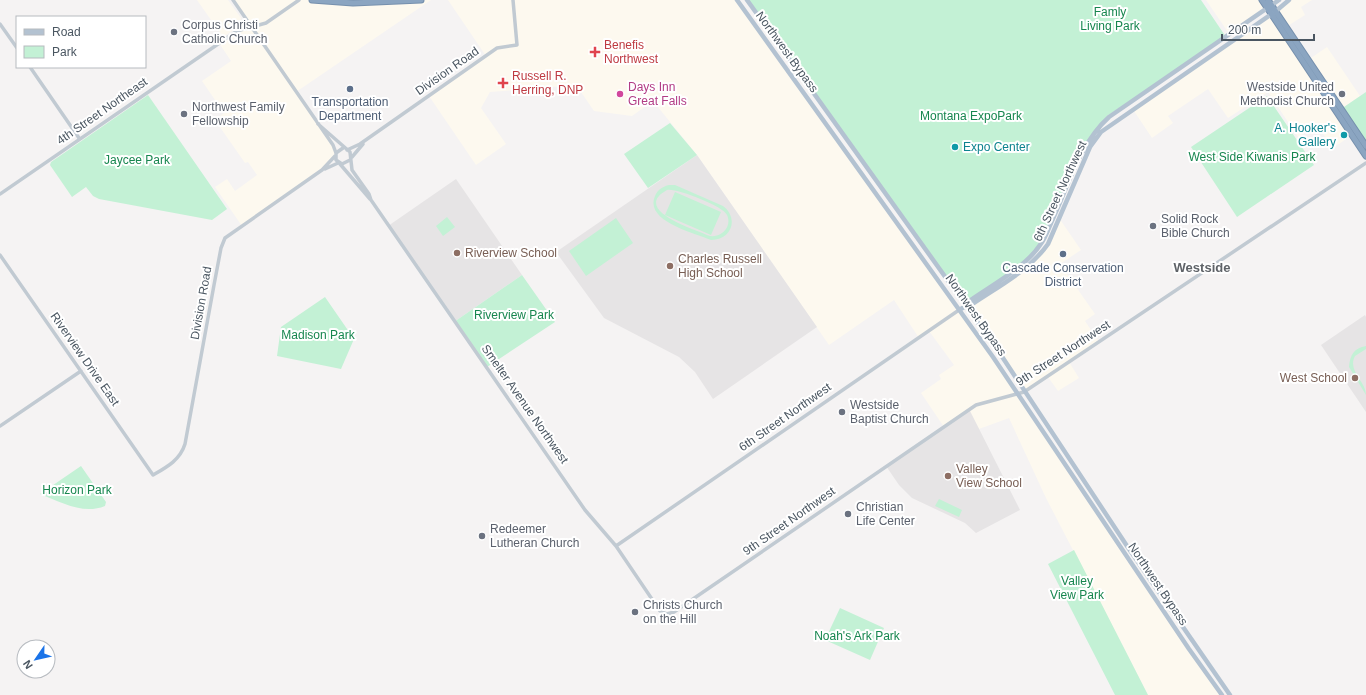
<svg xmlns="http://www.w3.org/2000/svg" width="1366" height="695" viewBox="0 0 1366 695" font-family="Helvetica,sans-serif">
	<style>
		.commercial { fill: #fdf9ef }
		.education { fill: #e6e4e5 }
		.green { fill: #c3f1d5; fill-rule: evenodd }
		.lines { fill: none; stroke-linecap: round; stroke-linejoin: round }
		.highway-casing { stroke: #7690ad; stroke-width: 7 }
		.minor { stroke: #c1cad2; stroke-width: 3.5 }
		.major { stroke: #b3c2d1; stroke-width: 4.5 }
		.highway { stroke: #8ba5c1; stroke-width: 5 }
		.worship-dot { fill: #6b7280; stroke: #fff; stroke-width: 1.5 }
		.health-dot { fill: #e0444e; stroke: #fff; stroke-width: 1.5 }
		.service-dot { fill: #5c6f8a; stroke: #fff; stroke-width: 1.5 }
		.hotel-dot { fill: #d1479c; stroke: #fff; stroke-width: 1.5 }
		.culture-dot { fill: #0f9aa8; stroke: #fff; stroke-width: 1.5 }
		.education-dot { fill: #8d6e63; stroke: #fff; stroke-width: 1.5 }
		.labels { text-anchor: middle; dominant-baseline: central; stroke-width: 4; stroke-linejoin: round; paint-order: stroke }
		.park-label { font-size: 12px; fill: #17864f; stroke: #fff }
		.worship-label { font-size: 12px; fill: #5b616d; stroke: #fff; text-anchor: start }
		.health-label { font-size: 12px; fill: #be3a42; stroke: #fff; text-anchor: start }
		.street-label { font-size: 12px; fill: #4a5661; stroke: #fff }
		.hotel-label { font-size: 12px; fill: #b23c85; stroke: #fff; text-anchor: start }
		.service-label { font-size: 12px; fill: #4e5e75; stroke: #fff }
		.culture-label { font-size: 12px; fill: #0d838f; stroke: #fff; text-anchor: end }
		.education-label { font-size: 12px; fill: #785e54; stroke: #fff; text-anchor: start }
		.neighbourhood-label { font-size: 13px; font-weight: bold; fill: #5f6368; stroke: #fff }
	</style>
	<rect width="100%" height="100%" fill="#f5f3f3"/>
	<!-- commercial -->
	<path class="commercial" d="M 197,0 L 228,0 L 241,18 L 239,26 L 223,37 Z
		M 233,0 L 312,0 L 335,2 L 431,0 L 296,92 L 329,139 L 336,153 L 330,162 L 242,226 L 215,187 L 227,179 L 235,191 L 257,175 L 248,162 L 245,163 L 215,120 L 224,113 L 202,81 L 231,61 L 219,43 L 237,31 L 252,27 Z
		M 448,0 L 737,0 L 922,256 L 1222,695 L 1148,695 L 1046,498 L 1009,418 L 979,429 L 968,409 L 944,427 L 921,393 L 941,379 L 939,375 L 954,365 L 929,331 L 919,338 L 894,300 L 829,345 L 697,155 L 653,101 L 632,116 L 594,111 L 581,92 L 566,86 L 490,92 L 481,108 L 506,144 L 476,165 L 429,96 L 486,56 Z
		M 1206,0 L 1262,0 L 1268,9 L 1230,35 Z
		M 1289,0 L 1312,0 L 1301,7 L 1305,15 L 1286,27 L 1276,11 Z
		M 1271,14 L 1352,135 L 1333,148 L 1317,125 L 1298,137 L 1268,92 L 1228,118 L 1208,89 L 1168,116 L 1173,123 L 1152,138 L 1132,108 Z
		M 1327,47 L 1360,96 L 1341,109 L 1308,60 Z
		M 1059,218 L 1081,250 L 1060,264 L 1095,314 L 1085,321 L 1099,342 L 1069,362 L 1079,378 L 1058,391 L 1048,377 L 1024,392 L 966,306 L 971,305 L 1040,254 Z"/>
	<!-- education -->
	<path class="education" d="M 697,155 L 817,327 L 713,399 L 695,372 L 679,357 L 604,318 L 556,252 Z
		M 456,179 L 522,275 L 454,322 L 388,226 Z
		M 1365,315 L 1366,317 L 1366,412 L 1321,345 Z
		M 969,409 L 1020,510 L 976,533 L 965,523 L 912,498 L 899,485 L 886,466 Z"/>
	<!-- green -->
	<path class="green" d="M 747,0 L 1201,0 L 1226,37 L 1107,116 L 1092,134 L 1041,244 L 1031,256 L 966,306 Z
		M 1366,92 L 1366,146 L 1341,109 Z
		M 148,95 L 227,209 L 212,220 L 99,199 L 93,196 L 86,187 L 72,197 L 50,165 L 51,162 Z
		M 1267,96 L 1314,165 L 1237,217 L 1191,147 Z
		M 670,123 L 697,155 L 648,188 L 624,154 Z
		M 669,185 L 675,185 L 723,206 C 739,218 732,240 711,240 C 694,233 648,222 654,199 C 656,191 661,187 669,185 ZM 667,190 C 676,188 723,206 727,215 C 733,228 719,240 707,235 C 694,229 631,210 667,190 Z
		M 675,192 L 721,212 L 711,235 L 665,215 Z
		M 447,217 L 455,227 L 443,236 L 436,226 Z
		M 616,218 L 633,243 L 586,276 L 569,251 Z
		M 522,275 L 555,322 L 487,367 L 454,322 Z
		M 325,297 L 354,339 L 341,369 L 277,356 L 281,327 Z
		M 1366,346 L 1366,349 L 1355,356 C 1347,371 1366,381 1366,395 L 1349,367 C 1350,355 1354,348 1366,346 Z
		M 81,466 L 106,502 L 105,506 C 83,515 61,502 40,494 Z
		M 939,499 L 962,510 L 959,517 L 935,506 Z
		M 1074,550 L 1148,695 L 1115,695 L 1048,564 Z
		M 840,608 L 884,628 L 870,660 L 825,640 Z"/>
	<g class="lines">
		<defs>
			<path id="highway" d="M 312,0 L 353,3 L 421,0
				M 1262,0 L 1366,156
				M 1268,0 L 1366,146"/>
		</defs>
		<!-- highway casing -->
		<use href="#highway" class="highway-casing"/>
		<!-- minor -->
		<path class="minor" d="M 233,0 L 333,145 L 336,153
			M 0,24 L 17,48
			M 30,67 L 79,138
			M 318,124 L 350,152 L 352,170 L 369,194 L 371,200 L 585,510 L 616,546 L 660,611 L 667,614 L 674,612 L 976,405 L 1024,392 L 1366,163
			M 343,148 L 336,153 L 336,160 L 342,164 L 350,160
			M 347,150 L 360,144 L 497,48 L 517,45 L 513,0
			M 352,157 L 363,144
			M 340,164 L 370,199
			M 325,169 L 338,163
			M 0,194 L 237,31 L 266,23 L 299,0
			M 0,255 L 153,475 C 167,467 180,460 185,444 L 214,285 L 221,248 L 225,238 L 322,170 L 335,156
			M 0,426 L 81,371
			M 616,546 L 959,310"/>
		<!-- major -->
		<path class="major" d="M 737,0 L 993,357 L 1189,649 L 1222,695
			M 747,0 L 999,352 L 1127,546 L 1230,695
			M 966,306 L 971,305 C 997,287 1029,271 1048,244 L 1090,147 L 1101,132 L 1276,11 L 1289,0
			M 959,310 L 966,306 L 968,302 C 990,286 1025,268 1040,245 C 1045,239 1048,230 1051,223 C 1068,187 1079,144 1109,117 L 1279,0"/>
		<!-- highway -->
		<use href="#highway" class="highway"/>
	</g>
	<!-- markers -->
	<g class="worship-dot">
		<circle cx="174" cy="32" r="4"/>
		<circle cx="1342" cy="94" r="4"/>
		<circle cx="184" cy="114" r="4"/>
		<circle cx="1153" cy="226" r="4"/>
		<circle cx="842" cy="412" r="4"/>
		<circle cx="848" cy="514" r="4"/>
		<circle cx="482" cy="536" r="4"/>
		<circle cx="635" cy="612" r="4"/>
	</g>
	<g class="health-dot">
		<path d="M593 46h4v4h4v4h-4v4h-4v-4h-4v-4h4z"/>
		<path d="M501 77h4v4h4v4h-4v4h-4v-4h-4v-4h4z"/>
	</g>
	<g class="service-dot">
		<circle cx="350" cy="89" r="4"/>
		<circle cx="1063" cy="254" r="4"/>
	</g>
	<circle class="hotel-dot" cx="620" cy="94" r="4"/>
	<g class="culture-dot">
		<circle cx="1344" cy="135" r="4"/>
		<circle cx="955" cy="147" r="4"/>
	</g>
	<g class="education-dot">
		<circle cx="457" cy="253" r="4"/>
		<circle cx="670" cy="266" r="4"/>
		<circle cx="1355" cy="378" r="4"/>
		<circle cx="948" cy="476" r="4"/>
	</g>
	<g class="labels">
		<!-- park labels -->
		<g class="park-label">
			<text x="1110" y="12">Famly<tspan x="1110" dy="14">Living Park</tspan></text>
			<text x="971" y="116">Montana ExpoPark</text>
			<text x="1252" y="157">West Side Kiwanis Park</text>
			<text x="137" y="160">Jaycee Park</text>
			<text x="514" y="315">Riverview Park</text>
			<text x="318" y="335">Madison Park</text>
			<text x="77" y="490">Horizon Park</text>
			<text x="1077" y="581">Valley<tspan x="1077" dy="14">View Park</tspan></text>
			<text x="857" y="636">Noah's Ark Park</text>
		</g>
		<!-- worship labels -->
		<g class="worship-label">
			<text x="182" y="25">Corpus Christi<tspan x="182" dy="14">Catholic Church</tspan></text>
			<text x="1334" y="87" text-anchor="end">Westside United<tspan x="1334" dy="14">Methodist Church</tspan></text>
			<text x="192" y="107">Northwest Family<tspan x="192" dy="14">Fellowship</tspan></text>
			<text x="1161" y="219">Solid Rock<tspan x="1161" dy="14">Bible Church</tspan></text>
			<text x="850" y="405">Westside<tspan x="850" dy="14">Baptist Church</tspan></text>
			<text x="856" y="507">Christian<tspan x="856" dy="14">Life Center</tspan></text>
			<text x="490" y="529">Redeemer<tspan x="490" dy="14">Lutheran Church</tspan></text>
			<text x="643" y="605">Christs Church<tspan x="643" dy="14">on the Hill</tspan></text>
		</g>
		<!-- health labels -->
		<g class="health-label">
			<text x="604" y="45">Benefis<tspan x="604" dy="14">Northwest</tspan></text>
			<text x="512" y="76">Russell R.<tspan x="512" dy="14">Herring, DNP</tspan></text>
		</g>
		<!-- street labels -->
		<g class="street-label">
			<text transform="translate(787 52) rotate(54)">Northwest Bypass</text>
			<text transform="translate(447 71) rotate(-35)">Division Road</text>
			<text transform="translate(102 111) rotate(-35)">4th Street Northeast</text>
			<text transform="translate(1060 191) rotate(-65)">6th Street Northwest</text>
			<text transform="translate(201 303) rotate(-80)">Division Road</text>
			<text transform="translate(976 315) rotate(55)">Northwest Bypass</text>
			<text transform="translate(1063 353) rotate(-33)">9th Street Northwest</text>
			<text transform="translate(85 359) rotate(55)">Riverview Drive East</text>
			<text transform="translate(525 404) rotate(55)">Smelter Avenue Northwest</text>
			<text transform="translate(785 417) rotate(-35)">6th Street Northwest</text>
			<text transform="translate(789 521) rotate(-35)">9th Street Northwest</text>
			<text transform="translate(1158 584) rotate(56)">Northwest Bypass</text>
		</g>
		<!-- hotel labels -->
		<g class="hotel-label">
			<text x="628" y="87">Days Inn<tspan x="628" dy="14">Great Falls</tspan></text>
		</g>
		<!-- service labels -->
		<g class="service-label">
			<text x="350" y="102">Transportation<tspan x="350" dy="14">Department</tspan></text>
			<text x="1063" y="268">Cascade Conservation<tspan x="1063" dy="14">District</tspan></text>
		</g>
		<!-- culture labels -->
		<g class="culture-label">
			<text x="1336" y="128">A. Hooker's<tspan x="1336" dy="14">Gallery</tspan></text>
			<text x="963" y="147" text-anchor="start">Expo Center</text>
		</g>
		<!-- education labels -->
		<g class="education-label">
			<text x="465" y="253">Riverview School</text>
			<text x="678" y="259">Charles Russell<tspan x="678" dy="14">High School</tspan></text>
			<text x="1347" y="378" text-anchor="end">West School</text>
			<text x="956" y="469">Valley<tspan x="956" dy="14">View School</tspan></text>
		</g>
		<!-- neighbourhood labels -->
		<g class="neighbourhood-label">
			<text x="1202" y="267">Westside</text>
		</g>
	</g>
	<!-- legend -->
	<rect x="16" y="16" width="130" height="52" fill="#ffffff" stroke="#b7bbc0"/>
	<rect x="24" y="29" width="20" height="6" fill="#b3c2d1" stroke="#b7bbc0"/>
	<text x="52" y="36" font-size="12" fill="#4a5661">Road</text>
	<rect x="24" y="46" width="20" height="12" fill="#c3f1d5" stroke="#b7bbc0"/>
	<text x="52" y="56" font-size="12" fill="#4a5661">Park</text>
	<!-- north arrow -->
	<g transform="translate(36 659) rotate(236)"><circle r="19" fill="#ffffff" stroke="#b7bbc0"/>
	<path d="M0-3L7 15L0 10L-7 15Z" fill="#1a73e8"/>
	<text y="-6" font-size="11" font-weight="bold" text-anchor="middle" fill="#4a5661">N</text>
	</g>
	<!-- scale -->
	<path d="M1222 34v6h92v-6" fill="none" stroke="#4a5661" stroke-width="2"/>
	<text x="1228" y="34" font-size="12" fill="#4a5661" stroke="#ffffff" stroke-width="3" paint-order="stroke">200 m</text>
</svg>
